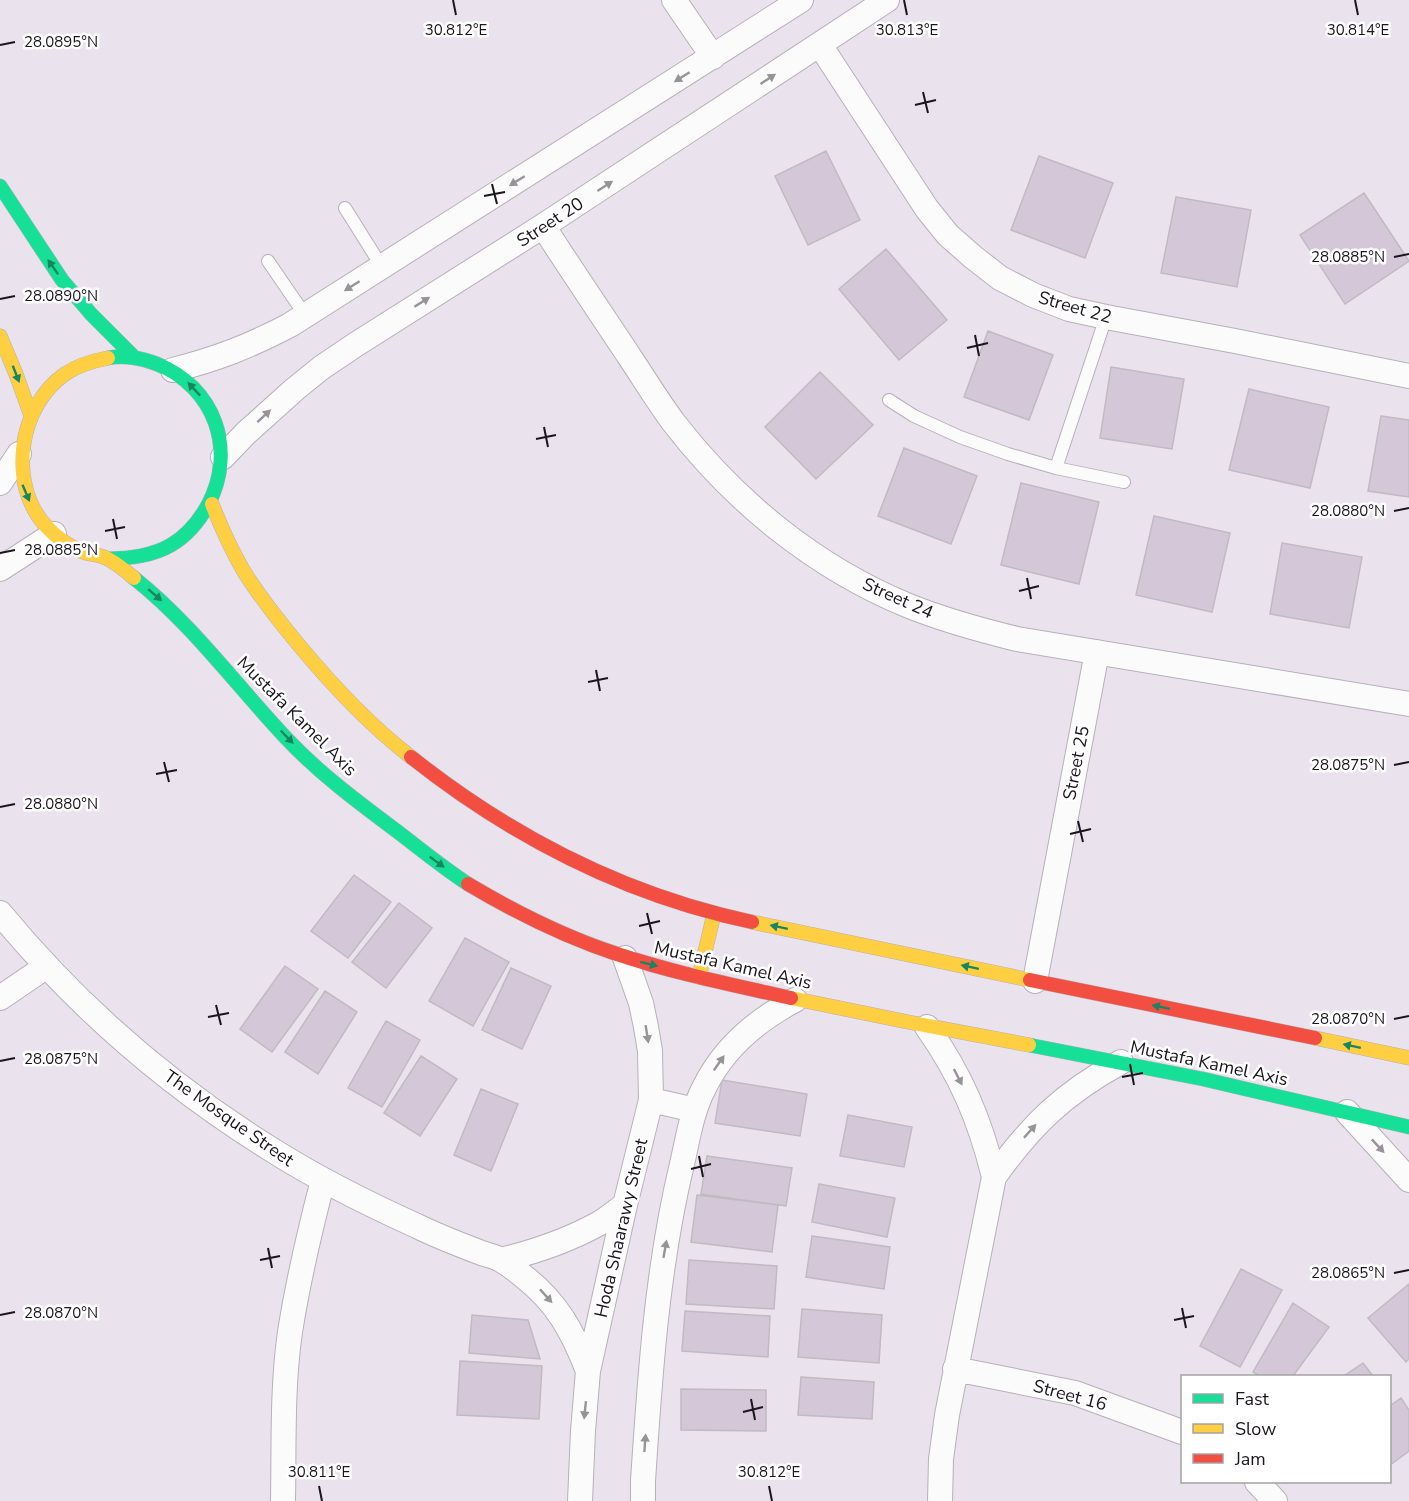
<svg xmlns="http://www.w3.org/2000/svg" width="1409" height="1501" viewBox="0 0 1409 1501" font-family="'Nunito Sans',sans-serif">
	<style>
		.building { fill: #d4c8d8; stroke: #c0bac3; stroke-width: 1.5 }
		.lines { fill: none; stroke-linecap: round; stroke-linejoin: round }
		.lane-casing { stroke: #b7b0b9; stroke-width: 14 }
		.street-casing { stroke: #b7b0b9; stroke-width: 26 }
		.fast-casing { stroke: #b7b0b9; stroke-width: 15 }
		.slow-casing { stroke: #b7b0b9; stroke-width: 15 }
		.jam-casing { stroke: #b7b0b9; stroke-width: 15 }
		.lane { stroke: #fcfbfc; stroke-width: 12 }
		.street { stroke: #fcfbfc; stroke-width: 24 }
		.fast { stroke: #16e098; stroke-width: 14 }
		.slow { stroke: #ffcf43; stroke-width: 14 }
		.jam { stroke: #f24e42; stroke-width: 14 }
		.oneway { fill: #979498 }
		.oneway2 { fill: #188561 }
		.ticks { fill: none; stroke: #1b161d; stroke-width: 2 }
		.labels { text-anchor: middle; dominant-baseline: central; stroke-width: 5; stroke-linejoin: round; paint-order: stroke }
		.street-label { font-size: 18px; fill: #1b161d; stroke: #fff }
		.ticks-label { font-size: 15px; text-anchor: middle; fill: #1b161d; stroke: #fff; stroke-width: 5; stroke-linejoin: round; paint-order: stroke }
	</style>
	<rect width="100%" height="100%" fill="#eae2ed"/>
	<!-- building -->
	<path class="building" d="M 826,151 L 860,220 L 808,245 L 775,176 Z
		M 1039,156 L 1113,183 L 1085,258 L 1011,230 Z
		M 1364,193 L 1409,261 L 1345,304 L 1300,235 Z
		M 1176,197 L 1251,210 L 1237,287 L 1161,273 Z
		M 886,249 L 947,320 L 899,360 L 839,289 Z
		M 988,331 L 1053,355 L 1029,420 L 964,397 Z
		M 1111,367 L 1184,379 L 1172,449 L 1100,438 Z
		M 820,372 L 873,425 L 816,479 L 765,427 Z
		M 1249,389 L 1329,407 L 1310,488 L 1229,470 Z
		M 1381,416 L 1409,420 L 1409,497 L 1368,491 Z
		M 904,448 L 977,476 L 951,544 L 878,516 Z
		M 1021,483 L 1099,502 L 1079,584 L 1001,565 Z
		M 1154,516 L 1230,533 L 1212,612 L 1136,595 Z
		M 1282,543 L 1362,557 L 1349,628 L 1270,614 Z
		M 354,875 L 391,902 L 348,958 L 311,931 Z
		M 399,903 L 432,928 L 386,988 L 352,962 Z
		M 465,938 L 509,962 L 473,1026 L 429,1001 Z
		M 285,966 L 318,989 L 272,1052 L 240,1029 Z
		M 511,968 L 551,986 L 522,1049 L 482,1030 Z
		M 325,991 L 357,1012 L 318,1074 L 285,1052 Z
		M 386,1021 L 420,1040 L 382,1107 L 348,1088 Z
		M 421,1056 L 457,1079 L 420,1136 L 384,1113 Z
		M 722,1080 L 807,1094 L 800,1136 L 715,1123 Z
		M 481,1089 L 518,1104 L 491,1171 L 454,1155 Z
		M 848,1115 L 912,1127 L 904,1167 L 840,1156 Z
		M 707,1156 L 792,1168 L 786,1206 L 701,1194 Z
		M 819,1184 L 895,1198 L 887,1237 L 812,1222 Z
		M 697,1195 L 778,1205 L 772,1252 L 691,1242 Z
		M 812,1236 L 890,1247 L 884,1289 L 806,1277 Z
		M 689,1260 L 777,1266 L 774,1309 L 686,1304 Z
		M 1241,1269 L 1282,1290 L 1240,1367 L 1200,1346 Z
		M 1409,1284 L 1409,1359 L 1406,1362 L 1368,1318 Z
		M 1293,1303 L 1329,1327 L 1293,1376 L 1260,1376 L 1253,1372 Z
		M 802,1309 L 882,1315 L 879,1363 L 798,1357 Z
		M 685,1311 L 770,1316 L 768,1357 L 682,1351 Z
		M 472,1315 L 528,1320 L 540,1359 L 469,1353 Z
		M 460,1361 L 542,1366 L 539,1419 L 457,1415 Z
		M 1363,1363 L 1373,1376 L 1344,1376 Z
		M 801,1377 L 874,1382 L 872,1419 L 798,1415 Z
		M 681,1389 L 766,1390 L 766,1431 L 681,1430 Z
		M 1401,1398 L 1409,1410 L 1409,1451 L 1390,1465 L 1390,1406 Z"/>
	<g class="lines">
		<defs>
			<path id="lane" d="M 345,208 L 382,267
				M 268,261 L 305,315
				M 889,400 L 914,416 L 960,437 L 1008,454 L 1056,468 L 1124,482
				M 1056,468 L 1106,317"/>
			<path id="street" d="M 674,0 L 713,57
				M 820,45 L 927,209 L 948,235 L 973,257 L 1000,278 L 1033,295 L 1069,309 L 1106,317 L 1235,341 L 1409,376
				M 543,226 C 572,271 602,315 631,359 C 645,380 659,403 674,423 C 735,502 816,568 909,606 C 944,620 980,630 1017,639 L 1409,704
				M 173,370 C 217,359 250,346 290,325 L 801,0
				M 223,457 L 246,433 L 295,389 L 321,368 L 355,345 L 543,226 L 887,0
				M 0,483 L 19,454
				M 0,569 L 54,534
				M 0,913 C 76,1005 168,1085 269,1148 C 316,1178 366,1203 417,1226 C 437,1236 458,1244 479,1252 C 486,1255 494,1256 501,1260 C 508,1264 516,1270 523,1276 C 557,1302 573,1332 588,1371
				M 1035,981 L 1097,652
				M 0,998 L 47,966
				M 927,1027 C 961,1075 980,1120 994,1177
				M 651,1100 L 695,1110
				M 1347,1112 L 1409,1180
				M 501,1260 C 534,1252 567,1241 598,1224 C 607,1219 616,1211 625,1205
				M 955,1369 L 1075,1393 L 1182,1432
				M 1257,1482 L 1275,1501
				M 283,1501 C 284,1445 282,1387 290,1332 C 298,1281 310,1230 323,1180
				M 580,1501 L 583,1431 L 588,1371 L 625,1205 L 651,1100 L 650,1051 L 646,1027 L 641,1003 L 625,958
				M 643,1501 L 643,1481 C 650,1374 657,1268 682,1164 C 688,1138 692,1110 705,1086 C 725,1046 757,1020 795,1000
				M 940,1501 L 941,1459 L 947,1415 L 994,1177 C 1031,1125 1064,1093 1121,1062"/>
			<path id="fast" d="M 0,186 L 62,280 L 91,314 L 134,357
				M 108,358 C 123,355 142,358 157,364 C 215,387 237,450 208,505 C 199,521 188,535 171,545 C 152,556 131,558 109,559
				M 134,578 C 192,624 236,685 287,739 C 322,776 362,805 402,835 C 424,852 445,869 468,884
				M 1029,1045 L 1203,1079 L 1409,1127"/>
			<path id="slow" d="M 0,336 L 16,374 L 30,413
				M 108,358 C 92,361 78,365 65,374 C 19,406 7,482 45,525 C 56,537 70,548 86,553 C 94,555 101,555 108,559 C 117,564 126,571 134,578
				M 212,504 C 221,527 231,549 243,570 C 259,596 278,620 298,644 C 332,685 368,724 411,757
				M 752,922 L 1030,980
				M 699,977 L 714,914
				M 791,998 L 913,1023 L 1029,1045
				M 1315,1038 L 1409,1058"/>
			<path id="jam" d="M 411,757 C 512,837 624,895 752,922
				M 468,884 C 515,912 565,937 617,954 C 674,973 733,985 791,998
				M 1030,980 L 1315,1038"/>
		</defs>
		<!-- lane casing -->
		<use href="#lane" class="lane-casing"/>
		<!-- street casing -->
		<use href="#street" class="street-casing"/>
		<!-- fast casing -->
		<use href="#fast" class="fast-casing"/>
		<!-- slow casing -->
		<use href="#slow" class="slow-casing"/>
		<!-- jam casing -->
		<use href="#jam" class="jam-casing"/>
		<!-- lane -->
		<use href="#lane" class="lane"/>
		<!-- street -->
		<use href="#street" class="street"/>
		<!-- fast -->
		<use href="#fast" class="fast"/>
		<!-- slow -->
		<use href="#slow" class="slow"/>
		<!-- jam -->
		<use href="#jam" class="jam"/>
	</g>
	<!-- one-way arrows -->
	<defs><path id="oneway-solid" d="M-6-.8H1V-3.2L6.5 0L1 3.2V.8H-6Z" transform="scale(1.5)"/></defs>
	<g class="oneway">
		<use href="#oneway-solid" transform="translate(682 77) rotate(148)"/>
		<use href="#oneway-solid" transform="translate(768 79) rotate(-33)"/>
		<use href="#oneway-solid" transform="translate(517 181) rotate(148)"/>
		<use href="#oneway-solid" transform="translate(605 186) rotate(-33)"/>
		<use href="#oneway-solid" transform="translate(352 286) rotate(148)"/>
		<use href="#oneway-solid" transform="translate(422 302) rotate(-32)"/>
		<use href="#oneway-solid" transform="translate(264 416) rotate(-43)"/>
		<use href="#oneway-solid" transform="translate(647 1034) rotate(81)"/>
		<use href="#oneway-solid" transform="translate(719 1063) rotate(-55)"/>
		<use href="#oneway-solid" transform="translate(958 1077) rotate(63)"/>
		<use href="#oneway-solid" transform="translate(1030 1131) rotate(-48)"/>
		<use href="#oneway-solid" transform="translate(1378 1146) rotate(47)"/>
		<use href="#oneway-solid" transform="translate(665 1249) rotate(-80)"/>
		<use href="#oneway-solid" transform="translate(546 1296) rotate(48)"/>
		<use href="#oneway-solid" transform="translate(585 1410) rotate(96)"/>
		<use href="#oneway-solid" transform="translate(645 1443) rotate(-86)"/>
	</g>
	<g class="oneway2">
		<use href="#oneway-solid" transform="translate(53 267) rotate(-125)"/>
		<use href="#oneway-solid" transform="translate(16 374) rotate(69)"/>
		<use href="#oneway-solid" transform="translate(194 389) rotate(-133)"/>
		<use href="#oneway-solid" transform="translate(26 493) rotate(67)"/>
		<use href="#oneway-solid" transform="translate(155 595) rotate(41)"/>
		<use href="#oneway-solid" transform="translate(287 737) rotate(46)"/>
		<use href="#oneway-solid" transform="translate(437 862) rotate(36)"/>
		<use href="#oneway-solid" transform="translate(779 927) rotate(-168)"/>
		<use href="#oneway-solid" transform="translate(649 964) rotate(14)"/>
		<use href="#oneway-solid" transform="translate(970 967) rotate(-168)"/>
		<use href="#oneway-solid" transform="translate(1161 1007) rotate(-168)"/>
		<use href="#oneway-solid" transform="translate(1352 1046) rotate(-168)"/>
	</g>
	<!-- ticks -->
	<path class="ticks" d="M 453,0 L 456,15M 904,0 L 907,15M 1355,0 L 1358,15M 0,45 L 15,42M 923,92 L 928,113M 915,105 L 936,100M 492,184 L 497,204M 484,196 L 505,192M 1394,257 L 1409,254M 0,299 L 15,296M 975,335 L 979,356M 967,348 L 988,343M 544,427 L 548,447M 536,439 L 556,435M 1394,511 L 1409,508M 113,519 L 117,539M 105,531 L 125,527M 0,553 L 15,550M 1027,578 L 1031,599M 1019,591 L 1039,586M 596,670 L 600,691M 588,682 L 608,678M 164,762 L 169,782M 1394,765 L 1409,762M 156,774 L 177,770M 0,807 L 15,804M 1078,821 L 1083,842M 1070,834 L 1091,829M 647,913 L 652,934M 639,926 L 660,921M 216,1005 L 221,1025M 208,1017 L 229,1013M 1394,1019 L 1409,1016M 0,1061 L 15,1058M 1130,1064 L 1134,1085M 1122,1077 L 1143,1073M 699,1156 L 703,1177M 691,1169 L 711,1164M 268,1248 L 272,1268M 260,1260 L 280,1256M 1394,1273 L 1409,1270M 1182,1308 L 1186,1328M 0,1315 L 15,1312M 1174,1320 L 1194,1316M 751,1399 L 755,1420M 743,1412 L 763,1407M 319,1486 L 322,1501M 769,1486 L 772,1501"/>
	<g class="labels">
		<!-- street labels -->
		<g class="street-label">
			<text transform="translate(550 222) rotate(-33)">Street 20</text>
			<text transform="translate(1075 307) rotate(16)">Street 22</text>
			<text transform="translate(898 598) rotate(24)">Street 24</text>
			<text transform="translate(297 716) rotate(45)">Mustafa Kamel Axis</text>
			<text transform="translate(1076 763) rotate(-79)">Street 25</text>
			<text transform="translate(733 965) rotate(13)">Mustafa Kamel Axis</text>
			<text transform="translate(1209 1063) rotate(12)">Mustafa Kamel Axis</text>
			<text transform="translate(229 1118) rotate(35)">The Mosque Street</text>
			<text transform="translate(621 1228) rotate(-77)">Hoda Shaarawy Street</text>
			<text transform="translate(1070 1395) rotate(15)">Street 16</text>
		</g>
	</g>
	<g class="ticks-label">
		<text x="456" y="35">30.812°E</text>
		<text x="907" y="35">30.813°E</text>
		<text x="1358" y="35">30.814°E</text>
		<text x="61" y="47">28.0895°N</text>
		<text x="1348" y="262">28.0885°N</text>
		<text x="61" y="301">28.0890°N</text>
		<text x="1348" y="516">28.0880°N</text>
		<text x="61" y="555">28.0885°N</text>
		<text x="1348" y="770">28.0875°N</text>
		<text x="61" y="809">28.0880°N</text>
		<text x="1348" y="1024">28.0870°N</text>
		<text x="61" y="1064">28.0875°N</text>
		<text x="1348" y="1278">28.0865°N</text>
		<text x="61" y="1318">28.0870°N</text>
		<text x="319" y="1477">30.811°E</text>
		<text x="769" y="1477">30.812°E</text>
	</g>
	<!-- legend -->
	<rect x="1181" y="1375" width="210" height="108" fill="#ffffff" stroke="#a4a2a5" stroke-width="1.5"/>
	<rect x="1193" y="1394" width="30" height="9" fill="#16e098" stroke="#a4a2a5" stroke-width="1.5"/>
	<text x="1235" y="1405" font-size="18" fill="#1b161d">Fast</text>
	<rect x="1193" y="1424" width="30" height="9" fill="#ffcf43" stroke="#a4a2a5" stroke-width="1.5"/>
	<text x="1235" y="1435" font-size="18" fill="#1b161d">Slow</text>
	<rect x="1193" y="1454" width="30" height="9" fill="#f24e42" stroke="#a4a2a5" stroke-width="1.5"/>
	<text x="1235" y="1465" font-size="18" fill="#1b161d">Jam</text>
</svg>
